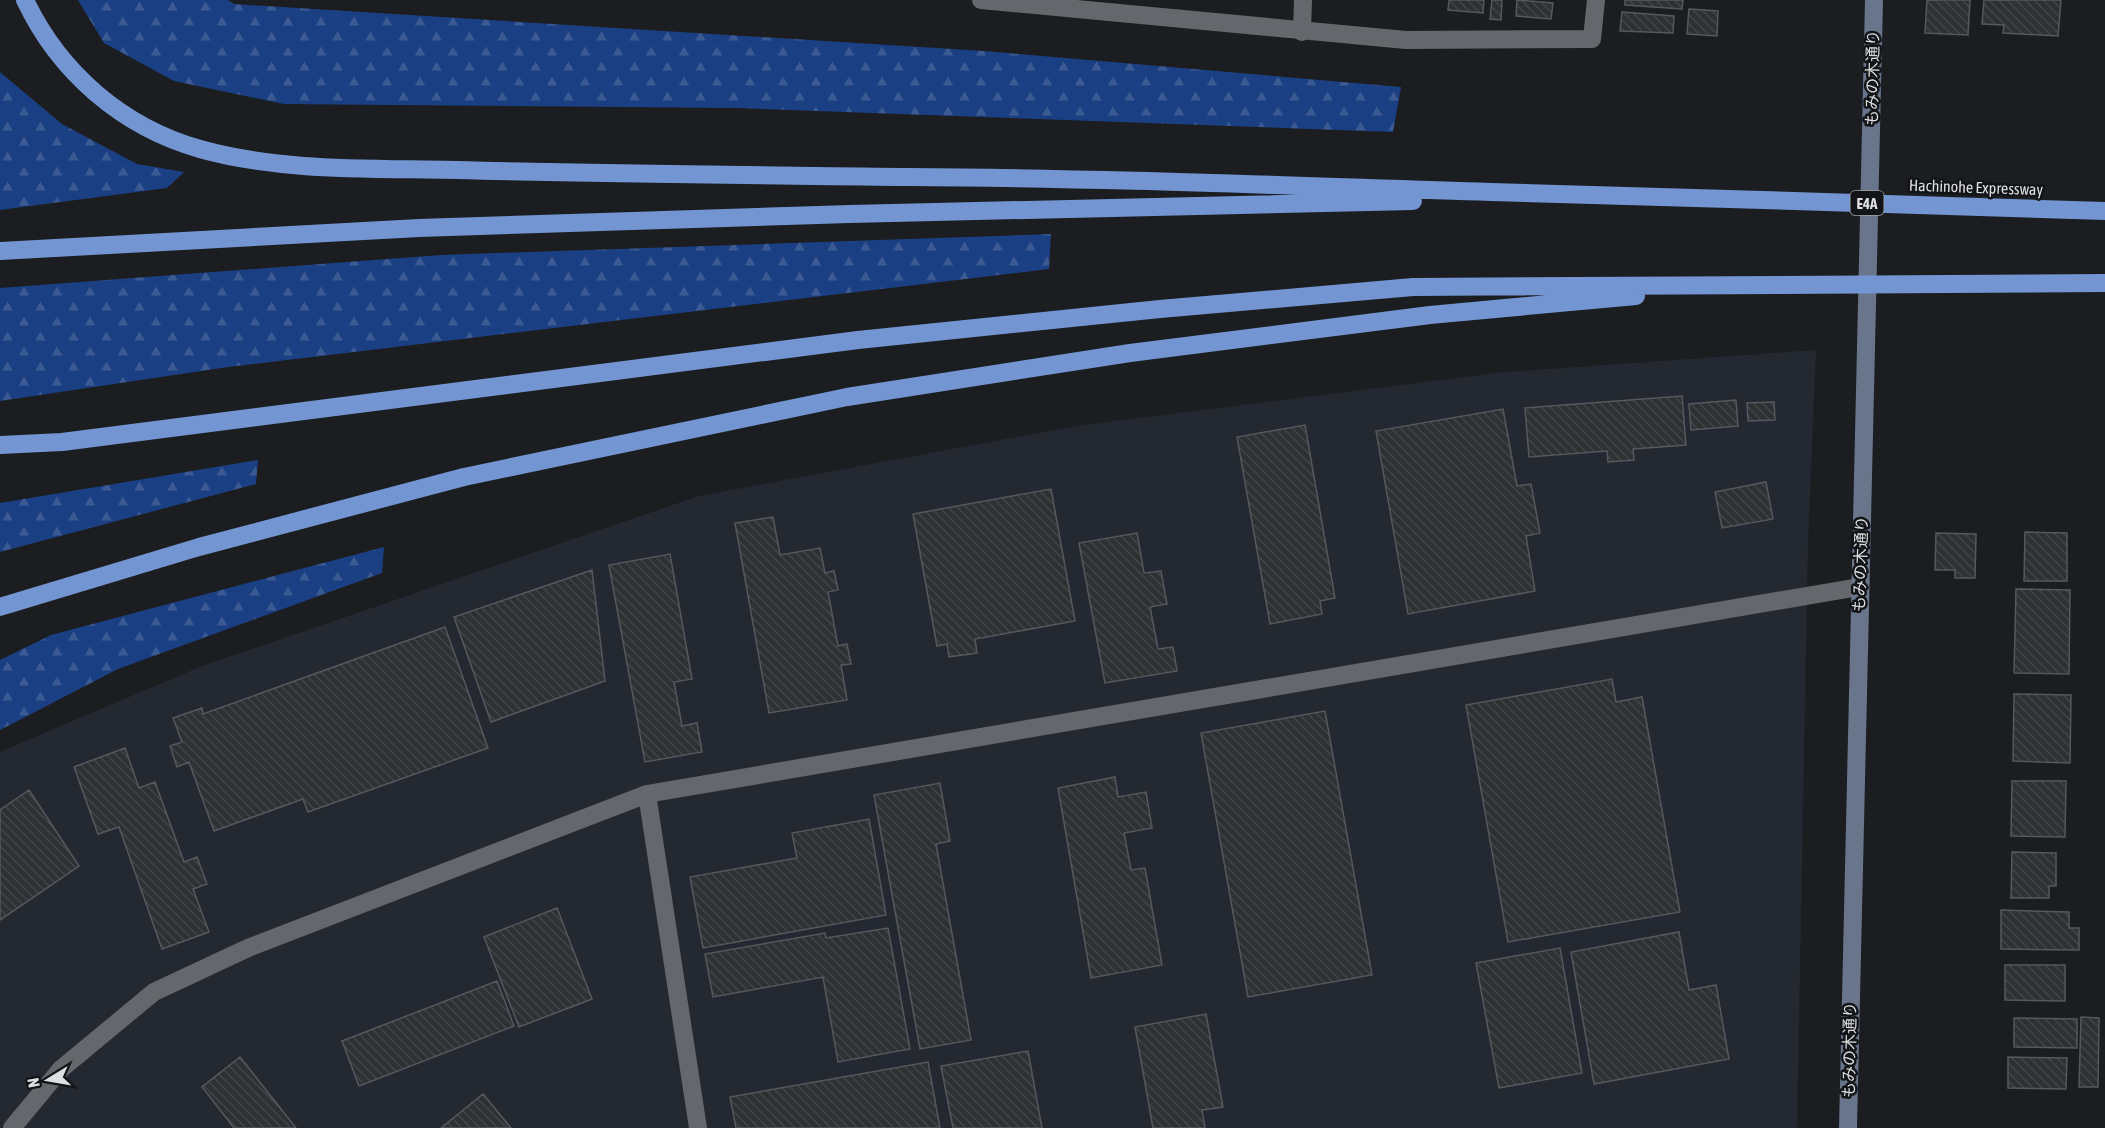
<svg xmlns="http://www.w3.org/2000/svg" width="2105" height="1128" viewBox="0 0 2105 1128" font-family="'Asap Condensed','Noto Sans JP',sans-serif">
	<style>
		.built { fill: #242931 }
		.forest { fill: url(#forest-firs) }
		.building { fill: url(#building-back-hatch); stroke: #55585c; stroke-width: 1.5 }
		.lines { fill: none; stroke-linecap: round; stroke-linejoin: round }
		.street { stroke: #64676b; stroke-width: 18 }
		.secondary { stroke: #68758a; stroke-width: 18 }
		.highway { stroke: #7396d2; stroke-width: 18 }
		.labels { text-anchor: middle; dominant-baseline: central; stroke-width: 5; stroke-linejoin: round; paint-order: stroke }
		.shield { fill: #121417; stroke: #a1a2a5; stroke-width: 1.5 }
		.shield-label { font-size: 15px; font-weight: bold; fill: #dedfe2 }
		.street-label { font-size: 16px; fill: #dedfe2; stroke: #121417 }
	</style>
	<defs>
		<pattern id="forest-firs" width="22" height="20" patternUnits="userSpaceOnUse" patternTransform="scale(1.5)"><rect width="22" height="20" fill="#1a3f82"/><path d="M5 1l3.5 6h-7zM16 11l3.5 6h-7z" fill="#3b5a93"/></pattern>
		<pattern id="building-back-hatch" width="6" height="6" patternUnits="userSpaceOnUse" patternTransform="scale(1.5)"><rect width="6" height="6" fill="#2e3134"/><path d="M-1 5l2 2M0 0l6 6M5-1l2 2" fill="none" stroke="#424547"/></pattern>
	</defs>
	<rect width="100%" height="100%" fill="#1b1d21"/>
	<!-- built -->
	<path class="built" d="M 1816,350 L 1808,542 L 1797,1128 L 0,1128 L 0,752 L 202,666 L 699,496 L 1082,425 L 1505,372 Z"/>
	<!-- forest -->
	<path class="forest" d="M 78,0 L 228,0 L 234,4 L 984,51 L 1401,87 L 1393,132 L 737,108 L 284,104 L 174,81 L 104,43 Z
		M 0,72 L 62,124 L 137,164 L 184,172 L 167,188 L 0,210 Z
		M 1051,234 L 1049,269 L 228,367 L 0,401 L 0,288 L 441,255 Z
		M 258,460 L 256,484 L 0,552 L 0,503 Z
		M 384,547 L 382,573 L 118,669 L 0,730 L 0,660 L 51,635 Z"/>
	<!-- building -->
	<path class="building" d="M 1449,0 L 1484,0 L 1483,13 L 1448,10 Z
		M 1492,0 L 1502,0 L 1501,20 L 1490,19 Z
		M 1517,0 L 1553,3 L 1551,19 L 1516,16 Z
		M 1625,0 L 1683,0 L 1682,9 L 1625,5 Z
		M 1927,0 L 1970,0 L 1968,35 L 1925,33 Z
		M 1984,0 L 2061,0 L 2058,36 L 2003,33 L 2004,25 L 1982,24 Z
		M 1689,9 L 1718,11 L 1717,36 L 1687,34 Z
		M 1622,12 L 1674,16 L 1673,33 L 1620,31 Z
		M 1682,396 L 1686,445 L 1633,449 L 1634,460 L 1608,462 L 1607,451 L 1529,457 L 1525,408 Z
		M 1736,400 L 1738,426 L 1691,430 L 1689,404 Z
		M 1774,402 L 1775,420 L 1748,421 L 1747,403 Z
		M 1503,409 L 1517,486 L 1531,484 L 1540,533 L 1526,536 L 1535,591 L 1408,614 L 1376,431 Z
		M 1305,425 L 1335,598 L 1320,601 L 1322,614 L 1270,624 L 1237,437 Z
		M 1766,482 L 1773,519 L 1722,528 L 1715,492 Z
		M 1051,489 L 1075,621 L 975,639 L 977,653 L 949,657 L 947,644 L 937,646 L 913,514 Z
		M 773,517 L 780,555 L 820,548 L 825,573 L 834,571 L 838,590 L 828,592 L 838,646 L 847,644 L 851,664 L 841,665 L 847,700 L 769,713 L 735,523 Z
		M 2025,532 L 2067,533 L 2067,581 L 2024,581 Z
		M 1137,533 L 1144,573 L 1161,571 L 1167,604 L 1150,607 L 1158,649 L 1173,647 L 1177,671 L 1105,683 L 1079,543 Z
		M 1936,533 L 1976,534 L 1975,578 L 1955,578 L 1955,570 L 1935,570 Z
		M 670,554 L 692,679 L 674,682 L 682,726 L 697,723 L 702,752 L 645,762 L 609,565 Z
		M 592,570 L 605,681 L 491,722 L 454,617 Z
		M 2016,589 L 2070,590 L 2069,674 L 2014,673 Z
		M 445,627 L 488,748 L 308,812 L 303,799 L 214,831 L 189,762 L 177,767 L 170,746 L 182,742 L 173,718 L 202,708 L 203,714 Z
		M 1612,679 L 1616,702 L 1642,697 L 1680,912 L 1508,942 L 1466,705 Z
		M 2014,694 L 2071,695 L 2070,763 L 2013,761 Z
		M 1325,711 L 1372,975 L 1248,997 L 1201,733 Z
		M 125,748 L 139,788 L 155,782 L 184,862 L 197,857 L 207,884 L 193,889 L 209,932 L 162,949 L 119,827 L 98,834 L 74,767 Z
		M 1115,777 L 1118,797 L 1146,792 L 1152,828 L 1124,833 L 1131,870 L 1145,868 L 1162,965 L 1091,978 L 1058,788 Z
		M 2012,781 L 2066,781 L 2065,837 L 2011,836 Z
		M 940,783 L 950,841 L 936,844 L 971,1040 L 920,1049 L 874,795 Z
		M 29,790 L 79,866 L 0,920 L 0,810 Z
		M 869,819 L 886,915 L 703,948 L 690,877 L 797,858 L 792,833 Z
		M 2012,852 L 2056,853 L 2056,886 L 2049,886 L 2049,898 L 2011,898 Z
		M 557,908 L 592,999 L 519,1027 L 484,937 Z
		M 2001,910 L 2069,912 L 2069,928 L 2079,928 L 2079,950 L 2001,949 Z
		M 888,928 L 910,1049 L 838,1062 L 823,977 L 713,997 L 705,954 L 825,933 L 826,938 Z
		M 1679,932 L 1689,990 L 1716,985 L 1729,1059 L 1594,1084 L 1571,952 Z
		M 1560,948 L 1582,1073 L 1499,1088 L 1476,963 Z
		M 2005,965 L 2065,965 L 2065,1001 L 2005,1000 Z
		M 497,981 L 514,1026 L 359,1086 L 342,1041 Z
		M 1206,1014 L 1223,1107 L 1202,1110 L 1205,1128 L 1153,1128 L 1135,1027 Z
		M 2081,1017 L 2099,1018 L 2098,1087 L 2079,1087 Z
		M 2014,1018 L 2077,1019 L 2077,1048 L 2014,1047 Z
		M 1028,1051 L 1042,1128 L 953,1128 L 941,1066 Z
		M 240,1057 L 296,1128 L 234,1128 L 202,1087 Z
		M 2008,1057 L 2067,1058 L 2066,1089 L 2008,1088 Z
		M 928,1062 L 940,1128 L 736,1128 L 730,1097 Z
		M 483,1094 L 511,1128 L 441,1128 Z"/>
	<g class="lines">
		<!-- street -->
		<path class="street" d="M 981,0 L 1406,40 L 1592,39 L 1596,0
			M 1302,32 L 1303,0
			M 647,794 L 698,1128
			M 12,1128 L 61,1069 L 154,992 L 248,948 L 647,794 L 1859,587"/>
		<!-- secondary -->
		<path class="secondary" d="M 1848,1128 L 1874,0"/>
		<!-- highway -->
		<path class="highway" d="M 25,0 C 59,72 122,127 200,149 C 282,172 372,168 457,170 C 608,174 758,175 909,177 C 1103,178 1297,186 1491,192 C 1696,199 1900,203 2105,211
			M 0,251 L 419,228 L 850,214 L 1413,201
			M 0,445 L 62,442 L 858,340 L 1160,309 L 1413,287 L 2105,283
			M 0,607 L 199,547 L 464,477 L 847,397 L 1130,353 L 1430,315 L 1636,296"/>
	</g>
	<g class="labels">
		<!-- shield labels -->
		<rect class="shield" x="1850.5" y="191" width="33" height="24" rx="4.5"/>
		<g class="shield-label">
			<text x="1867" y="203">E4A</text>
		</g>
		<!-- street labels -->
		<g class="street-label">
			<text transform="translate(1872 78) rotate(-89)">もみの木通り</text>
			<text transform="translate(1976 187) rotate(2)">Hachinohe Expressway</text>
			<text transform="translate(1860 564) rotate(-88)">もみの木通り</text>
			<text transform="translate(1849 1050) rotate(-89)">もみの木通り</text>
		</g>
	</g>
	<!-- north arrow -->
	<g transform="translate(48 1080) rotate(259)" stroke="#121417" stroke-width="4.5" paint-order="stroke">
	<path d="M0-4.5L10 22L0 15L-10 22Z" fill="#dedfe2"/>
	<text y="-9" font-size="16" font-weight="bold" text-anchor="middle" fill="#dedfe2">N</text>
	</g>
</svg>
